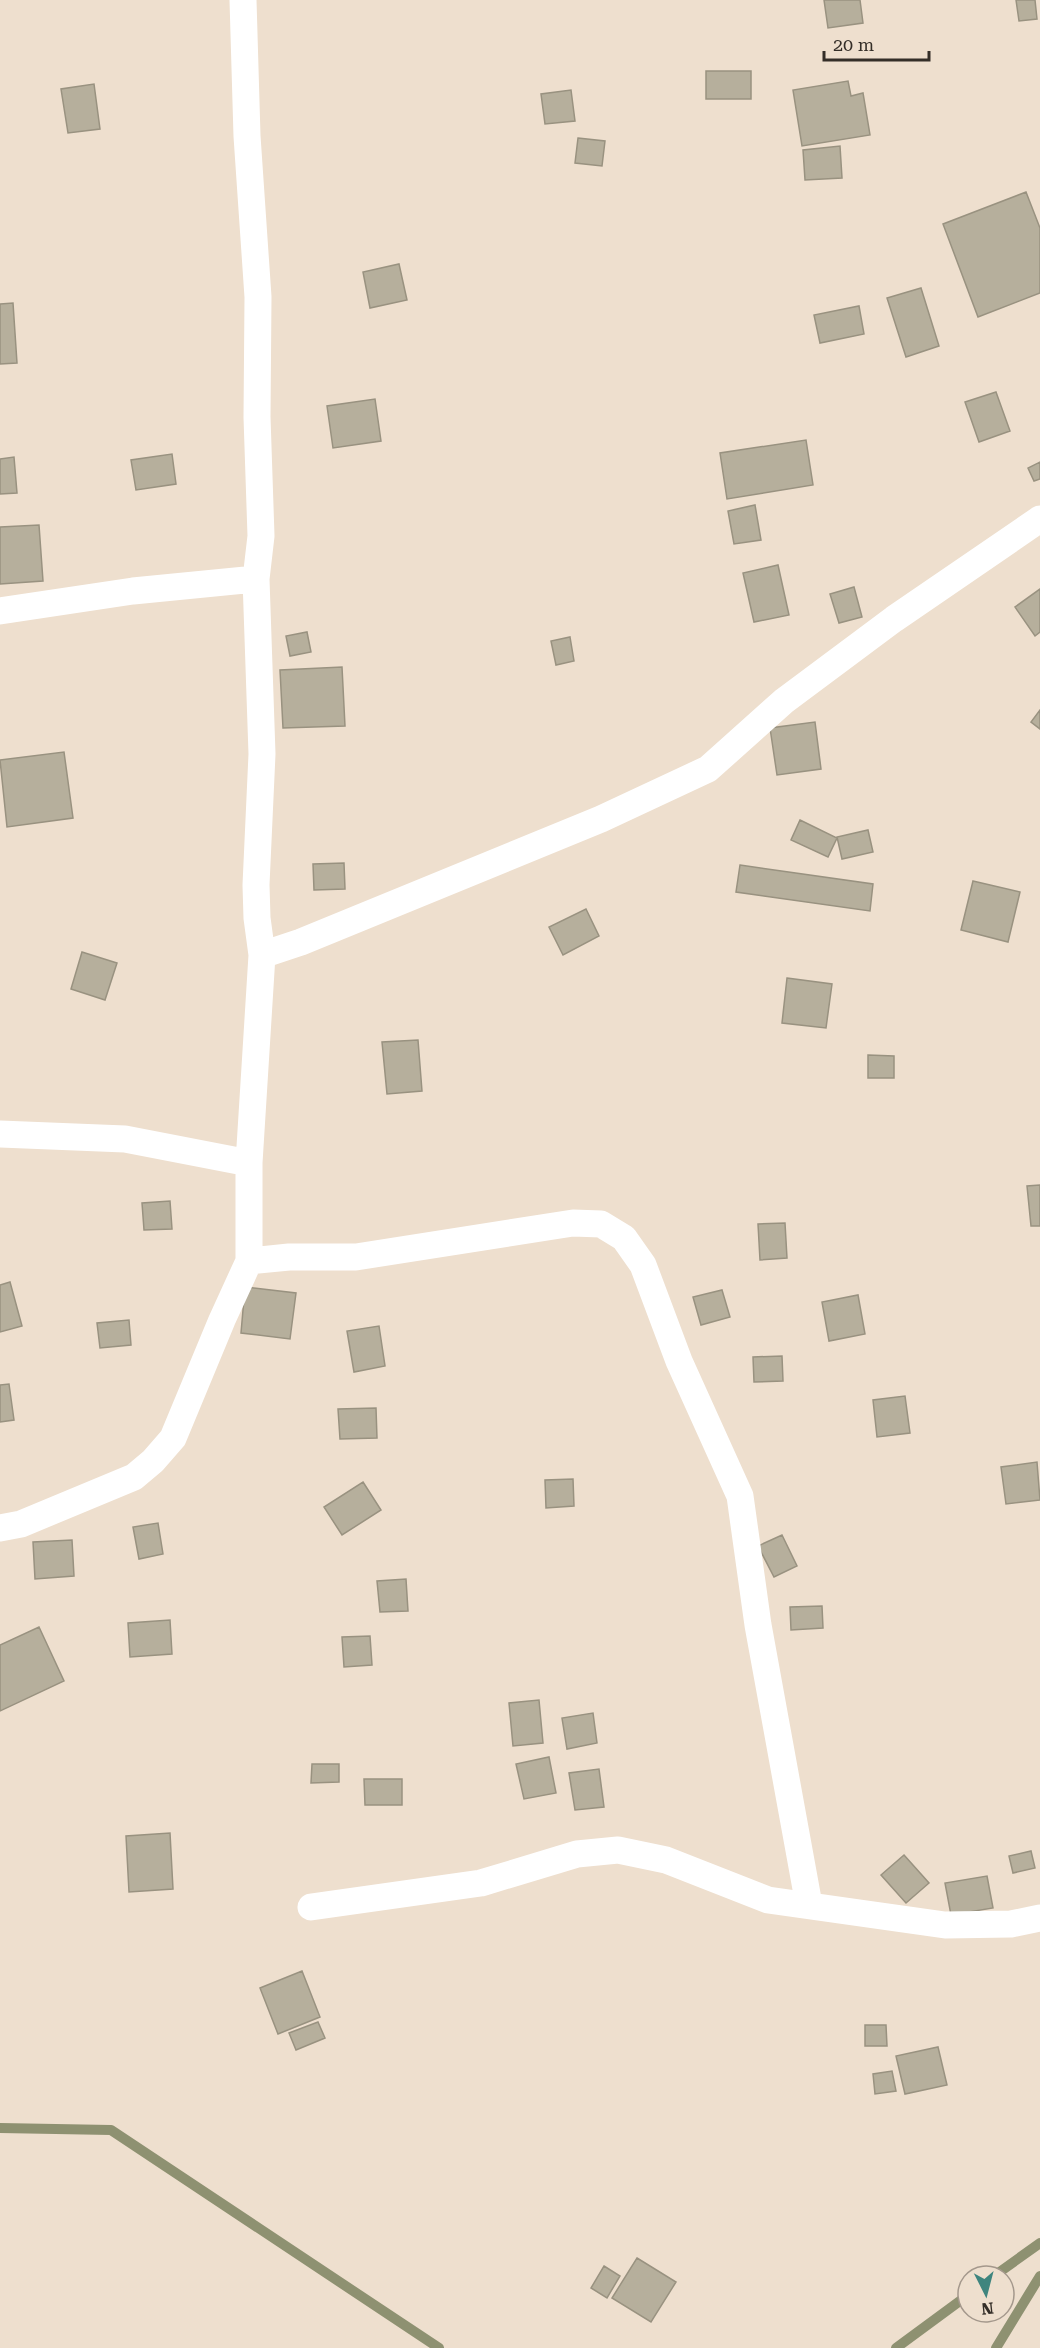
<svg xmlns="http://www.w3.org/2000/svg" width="1040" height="2348" viewBox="0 0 1040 2348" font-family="'Roboto Serif',serif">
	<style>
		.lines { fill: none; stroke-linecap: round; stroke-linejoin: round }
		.stream { stroke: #8e9171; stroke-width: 10 }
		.building { fill: #b6af9c; stroke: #999280; stroke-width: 1.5 }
		.street { stroke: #fff; stroke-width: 27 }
	</style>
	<rect width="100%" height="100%" fill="#eedfce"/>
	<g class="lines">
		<!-- stream -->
		<path class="stream" d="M 0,2128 L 111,2130 L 439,2348
			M 994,2276 L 1040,2243
			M 896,2348 L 968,2295
			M 996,2348 L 1040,2276"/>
	</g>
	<!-- building -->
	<path class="building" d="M 824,0 L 860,0 L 863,23 L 828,28 Z
		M 1016,0 L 1035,0 L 1037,19 L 1019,21 Z
		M 706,71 L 751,71 L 751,99 L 706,99 Z
		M 848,81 L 851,96 L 863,93 L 870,135 L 802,146 L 793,90 Z
		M 94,84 L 100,129 L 68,133 L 61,89 Z
		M 571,90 L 575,121 L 545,124 L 541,94 Z
		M 578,138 L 605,141 L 602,166 L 575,163 Z
		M 840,146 L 842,178 L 805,180 L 803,150 Z
		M 1026,192 L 1040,228 L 1040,293 L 978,317 L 943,224 Z
		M 399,264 L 407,300 L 370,308 L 363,272 Z
		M 921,288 L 939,346 L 906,357 L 887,298 Z
		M 13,303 L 17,363 L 0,364 L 0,304 Z
		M 859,306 L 864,334 L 820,343 L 814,315 Z
		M 996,392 L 1010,431 L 979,442 L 965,402 Z
		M 375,399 L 381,441 L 333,448 L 327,406 Z
		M 806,440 L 813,485 L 727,499 L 720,453 Z
		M 172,454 L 176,484 L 136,490 L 131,460 Z
		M 14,457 L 17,493 L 0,494 L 0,459 Z
		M 1040,462 L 1040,479 L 1034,481 L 1028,468 Z
		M 755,505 L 761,540 L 734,544 L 728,511 Z
		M 39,525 L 43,581 L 0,584 L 0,527 Z
		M 778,565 L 789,615 L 754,622 L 743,573 Z
		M 854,587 L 862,617 L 839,623 L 830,594 Z
		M 1040,589 L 1040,632 L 1035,636 L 1015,607 Z
		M 307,632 L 311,652 L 290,656 L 286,636 Z
		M 570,637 L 574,661 L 556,665 L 551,641 Z
		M 342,667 L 345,726 L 283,728 L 280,670 Z
		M 1040,710 L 1040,729 L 1031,722 Z
		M 815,722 L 821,769 L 777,775 L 770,728 Z
		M 64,752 L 73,818 L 7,827 L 0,760 Z
		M 800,820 L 837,838 L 828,857 L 791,840 Z
		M 868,830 L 873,852 L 842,859 L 837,837 Z
		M 344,863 L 345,889 L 314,890 L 313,864 Z
		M 740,865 L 873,884 L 870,911 L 736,892 Z
		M 973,881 L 1020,892 L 1008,942 L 961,930 Z
		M 586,909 L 599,936 L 563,955 L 549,927 Z
		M 82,952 L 117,963 L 105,1000 L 71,989 Z
		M 787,978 L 832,984 L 826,1028 L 782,1023 Z
		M 418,1040 L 422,1091 L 387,1094 L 382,1042 Z
		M 868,1055 L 894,1056 L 894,1078 L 868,1078 Z
		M 1040,1185 L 1040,1226 L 1031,1226 L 1027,1186 Z
		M 170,1201 L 172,1229 L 144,1230 L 142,1203 Z
		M 785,1223 L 787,1258 L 760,1260 L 758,1224 Z
		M 10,1282 L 22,1326 L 0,1332 L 0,1285 Z
		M 245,1287 L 296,1293 L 290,1339 L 241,1333 Z
		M 722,1290 L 730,1317 L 701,1325 L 693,1297 Z
		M 858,1295 L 865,1334 L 829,1341 L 822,1302 Z
		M 129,1320 L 131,1345 L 100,1348 L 97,1323 Z
		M 379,1326 L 385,1366 L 354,1372 L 347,1331 Z
		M 782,1356 L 783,1381 L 754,1382 L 753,1357 Z
		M 9,1384 L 14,1420 L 0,1422 L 0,1385 Z
		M 905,1396 L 910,1433 L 877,1437 L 873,1400 Z
		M 376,1408 L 377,1438 L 340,1439 L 338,1409 Z
		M 1037,1462 L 1040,1500 L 1006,1504 L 1001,1467 Z
		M 573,1479 L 574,1506 L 546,1508 L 545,1480 Z
		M 363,1482 L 381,1510 L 342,1535 L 324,1507 Z
		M 158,1523 L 163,1554 L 139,1559 L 133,1527 Z
		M 782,1535 L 797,1566 L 774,1577 L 758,1546 Z
		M 72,1540 L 74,1576 L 35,1579 L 33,1542 Z
		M 406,1579 L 408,1611 L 380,1612 L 377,1581 Z
		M 822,1606 L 823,1628 L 791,1630 L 790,1607 Z
		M 170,1620 L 172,1654 L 130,1657 L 128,1623 Z
		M 39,1627 L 64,1681 L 0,1711 L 0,1645 Z
		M 370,1636 L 372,1665 L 344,1667 L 342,1637 Z
		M 539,1700 L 543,1743 L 513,1746 L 509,1703 Z
		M 593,1713 L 597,1743 L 567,1749 L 562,1718 Z
		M 549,1757 L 556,1793 L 524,1799 L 516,1764 Z
		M 312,1764 L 339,1764 L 339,1782 L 311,1783 Z
		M 599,1769 L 604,1807 L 575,1810 L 569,1773 Z
		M 364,1779 L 402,1779 L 402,1805 L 365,1805 Z
		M 170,1833 L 173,1889 L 129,1892 L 126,1836 Z
		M 1031,1851 L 1035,1868 L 1013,1873 L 1009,1856 Z
		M 904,1855 L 929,1883 L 906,1903 L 881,1875 Z
		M 987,1876 L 993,1908 L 951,1915 L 945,1883 Z
		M 302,1971 L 320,2017 L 278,2034 L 260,1988 Z
		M 318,2022 L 325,2038 L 296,2050 L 289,2033 Z
		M 865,2025 L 886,2025 L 887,2046 L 865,2046 Z
		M 938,2047 L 947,2085 L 905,2094 L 896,2056 Z
		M 892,2071 L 896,2091 L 875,2094 L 873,2074 Z
		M 637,2258 L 676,2282 L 651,2322 L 612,2298 Z
		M 604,2266 L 620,2276 L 607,2298 L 591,2288 Z"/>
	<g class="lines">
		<!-- street -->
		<path class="street" d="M 0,611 L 133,591 L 256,579
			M 262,955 L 301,942 L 601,819 L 708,769 L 784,701 L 894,619 L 1040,519
			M 0,1134 L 125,1139 L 249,1163
			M 249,1261 L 289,1257 L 356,1257 L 573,1223 L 601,1224 L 624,1238 L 643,1265 L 679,1361 L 740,1496 L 758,1625 L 809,1905
			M 0,1528 L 21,1524 L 134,1477 L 153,1461 L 173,1438 L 222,1320 L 249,1261 L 249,1163 L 262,955 L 257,918 L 256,885 L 262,754 L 256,579 L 261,536 L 257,417 L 258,297 L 247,136 L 243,0
			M 311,1907 L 481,1883 L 577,1854 L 618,1850 L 666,1860 L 768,1900 L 945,1925 L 1011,1924 L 1040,1918"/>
	</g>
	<!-- north arrow -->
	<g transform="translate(986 2294) rotate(174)"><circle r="28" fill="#eedfce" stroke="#a4988c" stroke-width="1.5"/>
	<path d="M0-4.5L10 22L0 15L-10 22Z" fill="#3f857e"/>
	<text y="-9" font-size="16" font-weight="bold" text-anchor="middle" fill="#342e28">N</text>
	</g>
	<!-- scale -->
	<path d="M824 51v9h105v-9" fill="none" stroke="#342e28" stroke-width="3"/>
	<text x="833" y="51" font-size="18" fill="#342e28" stroke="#eedfce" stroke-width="4.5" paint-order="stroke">20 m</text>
</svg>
